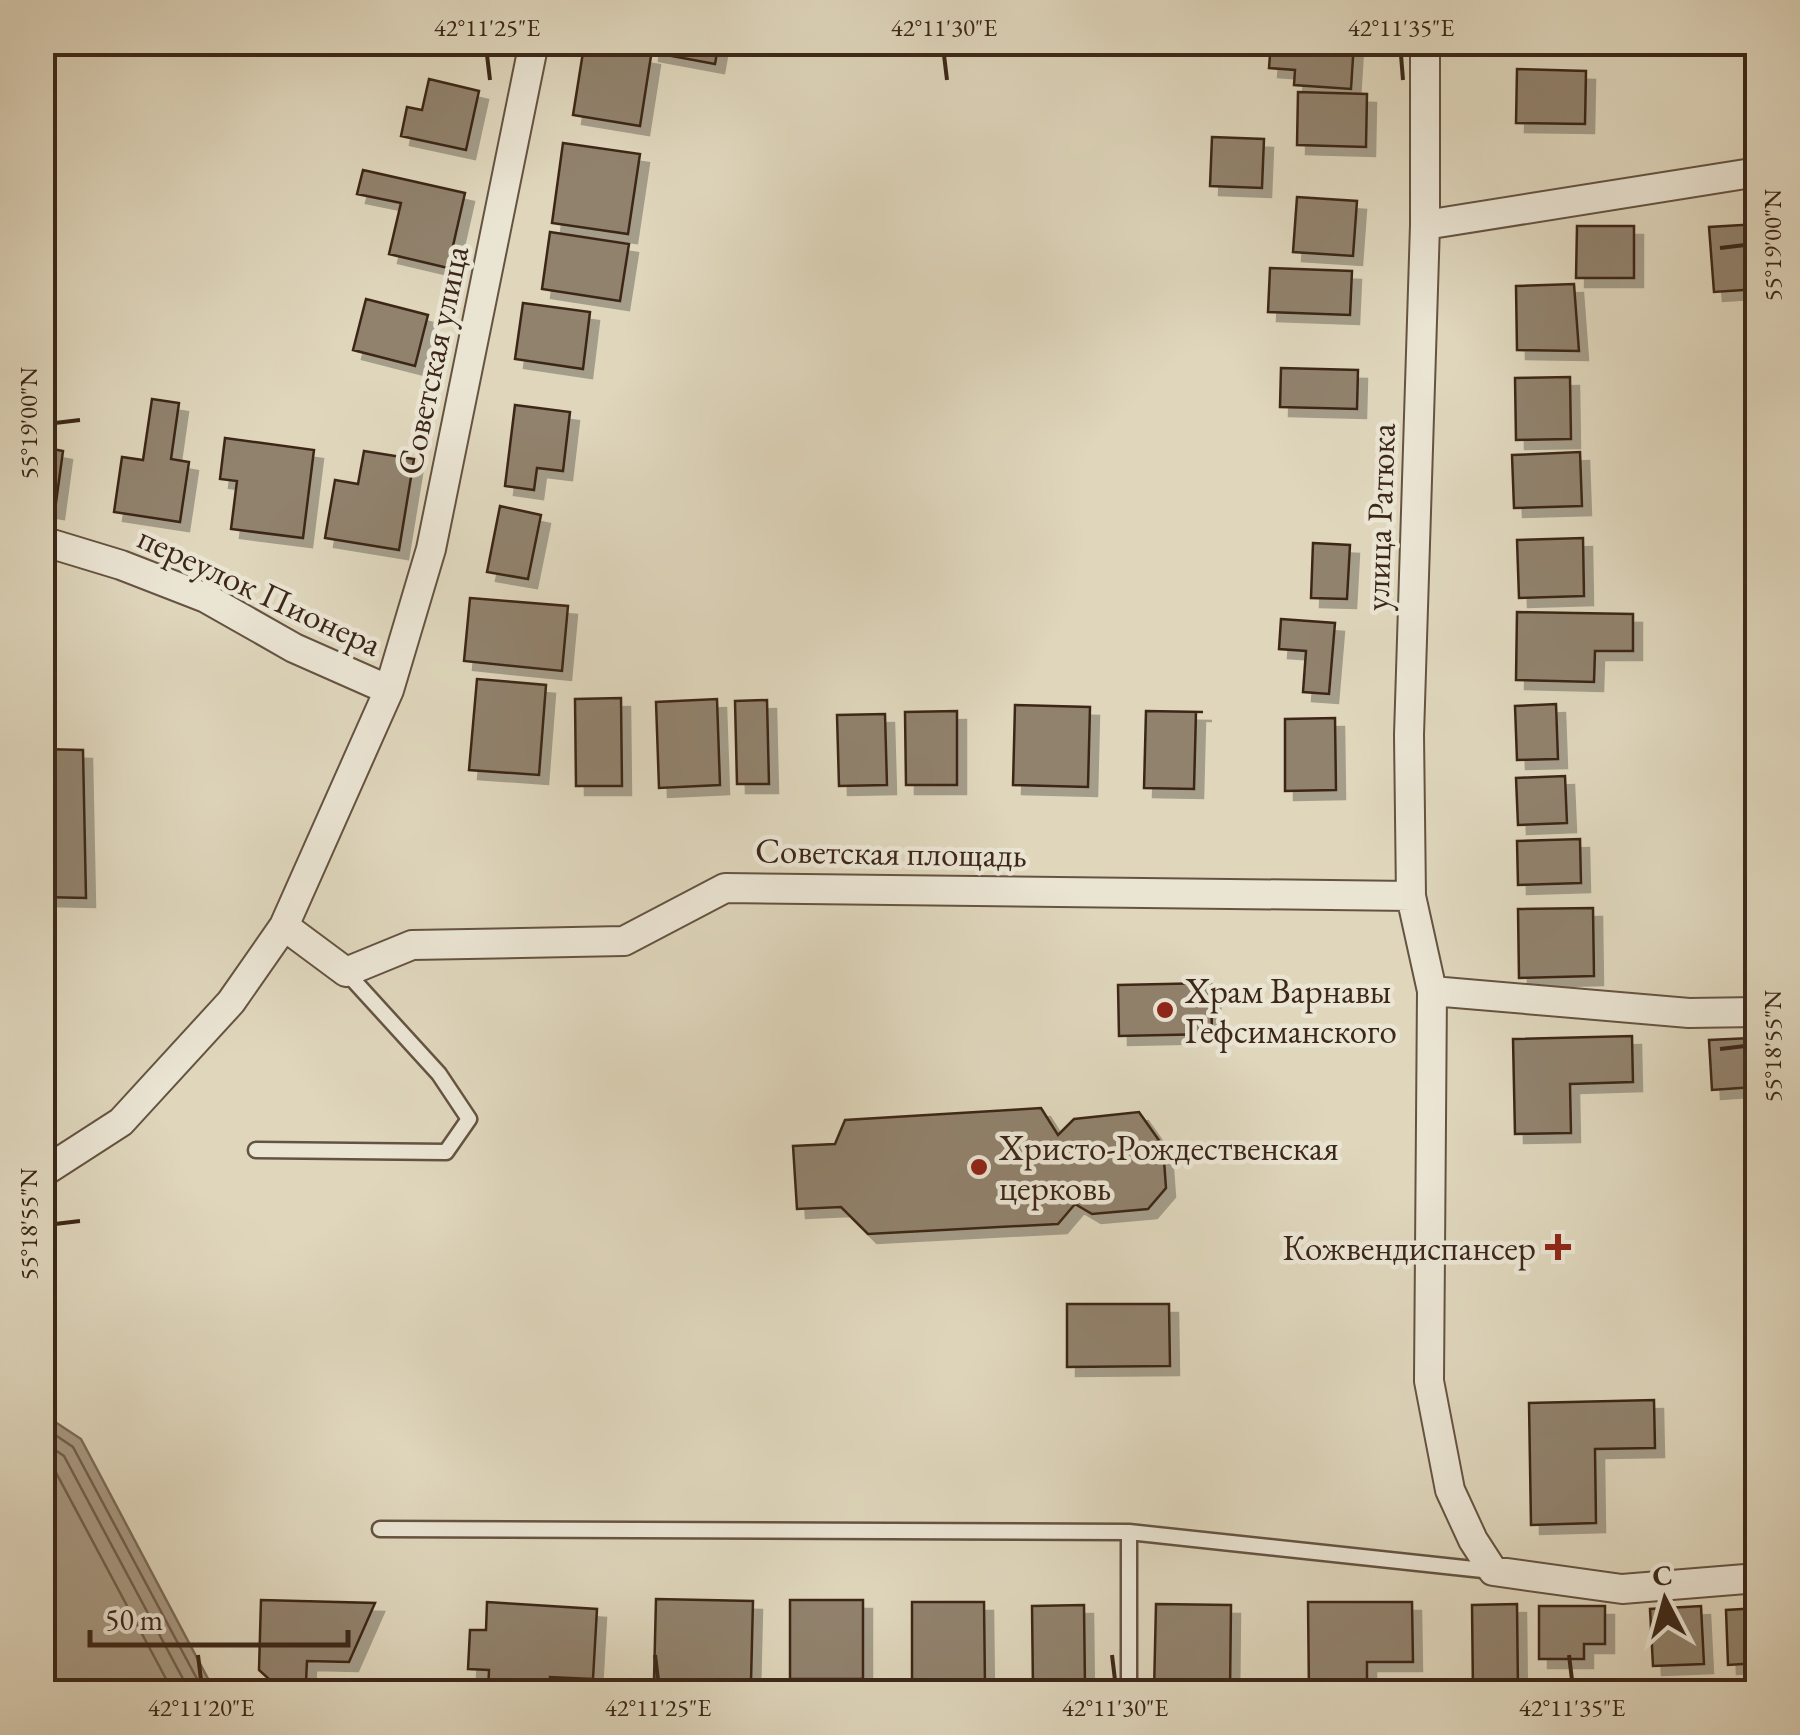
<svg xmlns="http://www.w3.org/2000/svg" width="1800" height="1735" viewBox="0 0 1800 1735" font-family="'EB Garamond',serif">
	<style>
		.water { fill: #a89a84; stroke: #7d6c59; stroke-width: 2.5 }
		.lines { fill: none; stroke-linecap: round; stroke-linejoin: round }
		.shore { stroke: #72604e; stroke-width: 2.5 }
		.building { fill: #91826d; stroke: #3c2718; stroke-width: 2.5; filter: url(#shadow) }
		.lane-casing { stroke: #655341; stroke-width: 19 }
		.street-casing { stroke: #655341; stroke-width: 32 }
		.lane { stroke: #eae4d3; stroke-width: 14 }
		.street { stroke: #eae4d3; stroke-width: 28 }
		.ticks { fill: none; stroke: #3c2718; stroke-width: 4 }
		.poi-dot { fill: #8f2418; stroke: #eae4d3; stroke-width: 4 }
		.labels { text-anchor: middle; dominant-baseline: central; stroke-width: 9; stroke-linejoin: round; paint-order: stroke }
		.street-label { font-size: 35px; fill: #3c2718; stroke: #eae4d3 }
		.poi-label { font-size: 35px; fill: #3c2718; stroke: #eae4d3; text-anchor: start }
		.neatline { fill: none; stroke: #3c2718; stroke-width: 4 }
		.ticks-label { font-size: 25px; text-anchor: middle; fill: #3c2718 }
	</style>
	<defs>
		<filter id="shadow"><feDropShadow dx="9" dy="9" stdDeviation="0" flood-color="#0004"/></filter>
	</defs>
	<rect width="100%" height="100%" fill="#dfd6bc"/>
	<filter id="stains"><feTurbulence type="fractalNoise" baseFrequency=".002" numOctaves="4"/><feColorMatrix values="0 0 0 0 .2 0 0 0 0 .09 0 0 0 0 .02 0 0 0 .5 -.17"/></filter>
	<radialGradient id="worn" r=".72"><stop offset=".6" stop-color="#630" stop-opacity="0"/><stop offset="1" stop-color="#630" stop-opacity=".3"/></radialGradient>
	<!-- water -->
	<path class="water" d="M 43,1414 L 81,1439 L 215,1692 L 43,1692 Z"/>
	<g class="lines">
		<!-- shore -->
		<path class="shore" d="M 42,1426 L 73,1447 L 204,1692
			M 42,1441 L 64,1456 L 190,1692
			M 42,1459 L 53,1467 L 173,1692"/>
	</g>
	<!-- building -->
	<path class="building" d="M 651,42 L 719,42 L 715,64 L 650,52 Z
		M 1271,42 L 1354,42 L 1351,89 L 1294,85 L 1295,70 L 1269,68 Z
		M 584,46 L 651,56 L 640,126 L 573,115 Z
		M 1517,69 L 1586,71 L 1585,124 L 1516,123 Z
		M 429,79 L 479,91 L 466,150 L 401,136 L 407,107 L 422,110 Z
		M 1298,92 L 1367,94 L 1366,147 L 1297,145 Z
		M 1212,137 L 1264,139 L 1262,188 L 1210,186 Z
		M 563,143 L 640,154 L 628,234 L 552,223 Z
		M 363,170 L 465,193 L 448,268 L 389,254 L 401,203 L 357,194 Z
		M 1297,197 L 1357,201 L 1353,256 L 1293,252 Z
		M 1758,224 L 1758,289 L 1714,292 L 1709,227 Z
		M 1577,226 L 1634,226 L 1634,278 L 1576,278 Z
		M 550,232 L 629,244 L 620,301 L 542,289 Z
		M 1270,268 L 1352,271 L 1350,315 L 1268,312 Z
		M 1574,284 L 1579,351 L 1517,350 L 1516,286 Z
		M 366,299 L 428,315 L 415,366 L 353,350 Z
		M 523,303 L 590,312 L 583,369 L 515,359 Z
		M 1281,368 L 1358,370 L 1357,409 L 1280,407 Z
		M 1570,377 L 1571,439 L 1516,440 L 1515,378 Z
		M 152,399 L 179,403 L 171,459 L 189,462 L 180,522 L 114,512 L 122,457 L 143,460 Z
		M 515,405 L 570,412 L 563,471 L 537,468 L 534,490 L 505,486 Z
		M 225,438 L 314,450 L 303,538 L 231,529 L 237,481 L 220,479 Z
		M 42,447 L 63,451 L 55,510 L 42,508 Z
		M 364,451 L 414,459 L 399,550 L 325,538 L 335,480 L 358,484 Z
		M 1580,452 L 1582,506 L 1514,508 L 1512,455 Z
		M 500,506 L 541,515 L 528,579 L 487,572 Z
		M 1583,538 L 1584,596 L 1519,598 L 1517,540 Z
		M 1313,543 L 1350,545 L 1347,599 L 1311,598 Z
		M 470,598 L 568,606 L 562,671 L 464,661 Z
		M 1517,612 L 1633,614 L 1633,651 L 1595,651 L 1594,682 L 1516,680 Z
		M 1281,619 L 1335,623 L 1329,694 L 1303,692 L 1306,651 L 1279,649 Z
		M 477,679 L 546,685 L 539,775 L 469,770 Z
		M 621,698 L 622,786 L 576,786 L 575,699 Z
		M 717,699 L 720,785 L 659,788 L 656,702 Z
		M 767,700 L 769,784 L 737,784 L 735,701 Z
		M 1556,704 L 1558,759 L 1517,760 L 1515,706 Z
		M 1015,705 L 1090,707 L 1088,787 L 1013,785 Z
		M 957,711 L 957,785 L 906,785 L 905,712 Z
		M 1146,711 L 1203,712 L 1196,712 L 1194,789 L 1144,788 Z
		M 885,714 L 887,785 L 839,786 L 837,715 Z
		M 1335,718 L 1336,790 L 1285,791 L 1285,719 Z
		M 42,749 L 83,750 L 86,898 L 42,897 Z
		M 1565,776 L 1567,823 L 1518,825 L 1516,778 Z
		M 1580,839 L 1581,883 L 1518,885 L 1517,841 Z
		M 1593,908 L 1594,976 L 1519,978 L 1518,909 Z
		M 1211,983 L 1212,1034 L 1119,1036 L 1118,985 Z
		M 1632,1036 L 1633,1082 L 1570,1084 L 1571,1133 L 1515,1134 L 1513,1039 Z
		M 1751,1038 L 1754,1087 L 1712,1090 L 1709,1040 Z
		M 1041,1108 L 1058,1135 L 1074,1119 L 1139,1112 L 1163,1146 L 1166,1188 L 1148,1209 L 1092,1214 L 1075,1204 L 1058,1224 L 868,1234 L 841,1207 L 797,1209 L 793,1146 L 835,1144 L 845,1120 Z
		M 1067,1304 L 1169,1304 L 1170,1366 L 1067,1367 Z
		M 1654,1400 L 1655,1448 L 1595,1449 L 1596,1523 L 1531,1525 L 1529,1403 Z
		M 656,1599 L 753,1601 L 751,1682 L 654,1680 Z
		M 261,1600 L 375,1603 L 349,1662 L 307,1661 L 306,1682 L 325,1682 L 325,1692 L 283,1692 L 259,1670 Z
		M 790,1600 L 863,1600 L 863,1679 L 790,1679 Z
		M 487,1602 L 597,1609 L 593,1679 L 550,1677 L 549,1692 L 488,1692 L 489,1670 L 468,1669 L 470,1630 L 486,1630 Z
		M 912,1602 L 984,1602 L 985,1686 L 912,1686 Z
		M 1308,1602 L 1412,1602 L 1413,1662 L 1367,1662 L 1367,1692 L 1309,1692 Z
		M 1156,1604 L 1231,1605 L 1230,1692 L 1154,1692 Z
		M 1517,1604 L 1518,1692 L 1473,1692 L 1472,1605 Z
		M 1084,1605 L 1085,1688 L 1033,1689 L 1032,1606 Z
		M 1539,1606 L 1605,1606 L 1605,1644 L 1584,1644 L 1584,1659 L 1539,1659 Z
		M 1701,1606 L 1704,1664 L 1653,1666 L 1650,1609 Z
		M 1758,1608 L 1758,1663 L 1728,1665 L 1726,1610 Z"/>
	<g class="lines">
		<defs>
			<path id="lane" d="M 256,1150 L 446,1152 L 469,1119 L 439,1074 L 346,972
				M 380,1529 L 1129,1532 L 1492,1571
				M 1129,1532 L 1129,1692"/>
			<path id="street" d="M 1425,42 L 1425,225 L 1409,735 L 1411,896 L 1432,991 L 1429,1381 L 1450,1490 L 1473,1540 L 1493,1571 L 1622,1589 L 1758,1578
				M 1425,225 L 1758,172
				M 42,541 L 121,565 L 206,598 L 294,648 L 389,690
				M 284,926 L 346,972 L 412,945 L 624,941 L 725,888 L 1411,896
				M 1432,991 L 1689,1013 L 1758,1012
				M 42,1173 L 121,1122 L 231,1002 L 284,926 L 389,690 L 431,549 L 534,42"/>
		</defs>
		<!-- lane casing -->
		<use href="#lane" class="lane-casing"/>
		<!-- street casing -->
		<use href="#street" class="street-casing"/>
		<!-- lane -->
		<use href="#lane" class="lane"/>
		<!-- street -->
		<use href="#street" class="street"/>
	</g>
	<!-- ticks -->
	<path class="ticks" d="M 487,55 L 490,80M 944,55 L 947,80M 1401,55 L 1403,80M 1720,248 L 1745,245M 55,423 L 80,420M 1720,1049 L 1745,1046M 55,1224 L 80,1221M 198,1655 L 201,1680M 655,1655 L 658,1680M 1112,1655 L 1115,1680M 1569,1655 L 1572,1680"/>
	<!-- markers -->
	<g class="poi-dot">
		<circle cx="1165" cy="1010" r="10"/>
		<circle cx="979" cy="1167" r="10"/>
		<path d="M1553 1232h10v10h10v10h-10v10h-10v-10h-10v-10h10z"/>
	</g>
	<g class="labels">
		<!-- street labels -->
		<g class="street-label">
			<text transform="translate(432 360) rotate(-78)">Советская улица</text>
			<text transform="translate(1379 517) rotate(-88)">улица Ратюка</text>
			<text transform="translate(260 590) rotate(25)">переулок Пионера</text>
			<text transform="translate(891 852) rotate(1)">Советская площадь</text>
		</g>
		<!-- poi labels -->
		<g class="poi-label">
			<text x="1185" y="990">Храм Варнавы<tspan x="1185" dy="40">Гефсиманского</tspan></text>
			<text x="999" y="1147">Христо-Рождественская<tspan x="999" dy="40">церковь</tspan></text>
			<text x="1536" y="1247" text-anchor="end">Кожвендиспансер</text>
		</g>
	</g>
	<!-- margin -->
	<rect width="1800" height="1735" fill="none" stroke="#dfd6bc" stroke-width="110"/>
	<!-- north arrow -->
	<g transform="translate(1665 1600) rotate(354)" stroke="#eae4d3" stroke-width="8" paint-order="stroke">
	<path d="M0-8L18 38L0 25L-18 38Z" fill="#3c2718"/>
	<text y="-15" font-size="28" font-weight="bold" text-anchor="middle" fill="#3c2718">С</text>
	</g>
	<!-- scale -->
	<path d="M90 1630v15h258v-15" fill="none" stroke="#3c2718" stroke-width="5"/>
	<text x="105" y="1630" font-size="30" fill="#3c2718" stroke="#eae4d3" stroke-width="8" paint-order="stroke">50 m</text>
	<rect x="55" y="55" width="1690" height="1625" class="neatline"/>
	<g class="ticks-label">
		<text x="487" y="36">42°11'25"E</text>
		<text x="944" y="36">42°11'30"E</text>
		<text x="1401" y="36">42°11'35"E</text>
		<text transform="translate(1772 245) rotate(-90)" y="9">55°19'00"N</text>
		<text transform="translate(28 423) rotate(-90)" y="9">55°19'00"N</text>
		<text transform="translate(1772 1046) rotate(-90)" y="9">55°18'55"N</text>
		<text transform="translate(28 1224) rotate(-90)" y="9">55°18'55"N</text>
		<text x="201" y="1716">42°11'20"E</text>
		<text x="658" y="1716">42°11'25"E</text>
		<text x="1115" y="1716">42°11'30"E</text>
		<text x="1572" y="1716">42°11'35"E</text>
	</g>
	<rect width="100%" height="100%" filter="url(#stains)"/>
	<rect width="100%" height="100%" fill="url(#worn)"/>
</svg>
